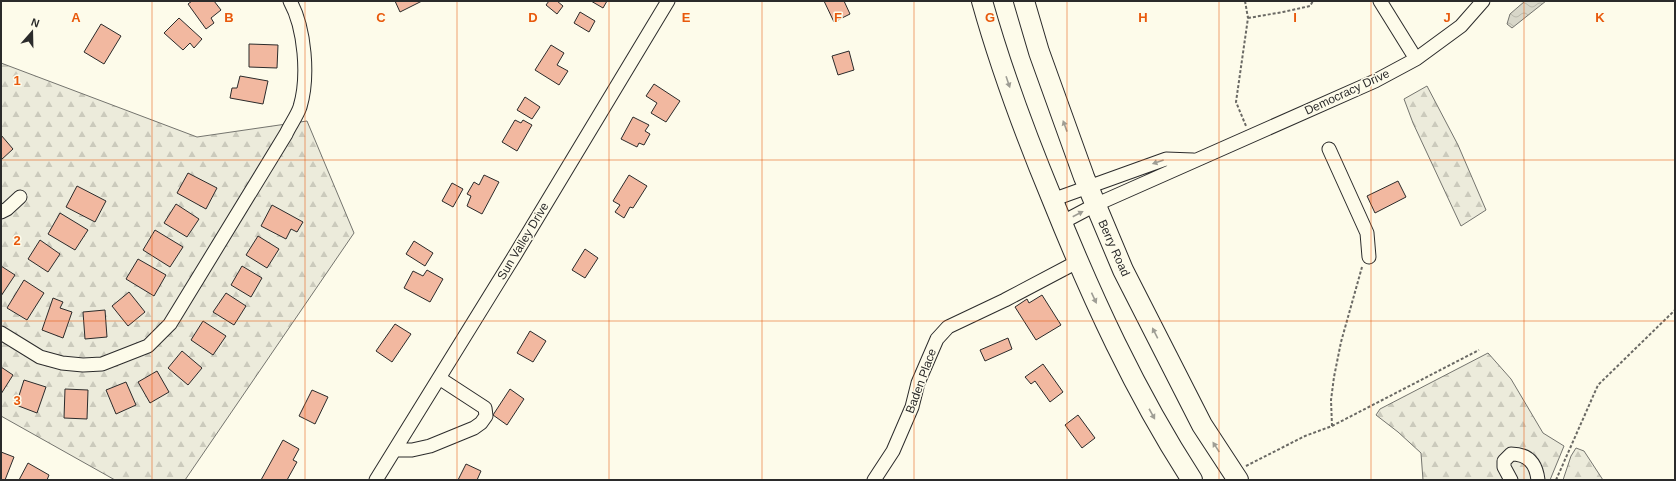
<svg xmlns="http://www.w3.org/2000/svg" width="1676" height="481" viewBox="0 0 1676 481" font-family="Arial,sans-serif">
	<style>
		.forest { fill: url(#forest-firs); stroke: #74746e }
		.water { fill: url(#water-waves); stroke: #74746e }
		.building { fill: #f2b8a0; stroke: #2b2b2b }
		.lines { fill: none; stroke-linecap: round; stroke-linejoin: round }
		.minor-casing { stroke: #2b2b2b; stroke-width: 15 }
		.highway-casing { stroke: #2b2b2b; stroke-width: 22 }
		.path { stroke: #6a6964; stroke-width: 2; stroke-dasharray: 3 2; stroke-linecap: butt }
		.minor { stroke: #fdfbea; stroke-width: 13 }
		.highway { stroke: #fdfbea; stroke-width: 20 }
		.oneway { fill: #9e9d94 }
		.grid { fill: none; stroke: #e8590c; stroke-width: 1; stroke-opacity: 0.55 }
		.labels { text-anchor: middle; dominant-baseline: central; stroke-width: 3; stroke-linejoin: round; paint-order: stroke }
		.street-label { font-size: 12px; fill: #2b2b2b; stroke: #fdfbea }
		.grid-label { font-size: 13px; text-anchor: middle; font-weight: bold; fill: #e8590c; stroke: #fdfbea; stroke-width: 3; stroke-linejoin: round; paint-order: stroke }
	</style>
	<defs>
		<pattern id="forest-firs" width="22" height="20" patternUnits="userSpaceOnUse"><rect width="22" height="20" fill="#ecebdb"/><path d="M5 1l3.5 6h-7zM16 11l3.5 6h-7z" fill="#cbcabc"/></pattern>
		<pattern id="water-waves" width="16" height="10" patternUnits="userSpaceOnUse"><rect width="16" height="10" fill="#d8d7c9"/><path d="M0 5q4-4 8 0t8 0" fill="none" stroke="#bab9ad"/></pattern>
	</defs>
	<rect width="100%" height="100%" fill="#fdfbea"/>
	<!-- forest -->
	<path class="forest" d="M 1,63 L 197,137 L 307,121 L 354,233 L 185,480 L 115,480 L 1,416 Z
		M 1427,86 L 1458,145 L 1486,210 L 1461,226 L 1413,123 L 1404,99 Z
		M 1488,353 L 1511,379 L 1543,433 L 1564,446 L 1550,480 L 1423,480 L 1421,453 L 1398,432 L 1376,415 L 1380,409 Z
		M 1576,448 L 1584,451 L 1603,480 L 1563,480 L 1571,456 Z"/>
	<!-- water -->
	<path class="water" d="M 1525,1 L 1546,1 L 1512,28 L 1507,24 L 1510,14 Z"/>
	<!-- building -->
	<path class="building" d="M 192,1 L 214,1 L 221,10 L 211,18 L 214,23 L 206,29 L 188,4 Z
		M 395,1 L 422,1 L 400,12 Z
		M 549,1 L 557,1 L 563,6 L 557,14 L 546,5 Z
		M 591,1 L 607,1 L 603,8 Z
		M 824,1 L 844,1 L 850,14 L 834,22 Z
		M 580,12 L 595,21 L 589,32 L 574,23 Z
		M 179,18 L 202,39 L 194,48 L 190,43 L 183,50 L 164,33 Z
		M 101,24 L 121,36 L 104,64 L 84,52 Z
		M 249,44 L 278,45 L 277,68 L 249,67 Z
		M 551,45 L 564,53 L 557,65 L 568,71 L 559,85 L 535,70 Z
		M 849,51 L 854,70 L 838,75 L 832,56 Z
		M 240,76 L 268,81 L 263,104 L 230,98 L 232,88 L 237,88 Z
		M 654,84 L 680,101 L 666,122 L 651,113 L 657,103 L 646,96 Z
		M 525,97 L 540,107 L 532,119 L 517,110 Z
		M 633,117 L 649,125 L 645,131 L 650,134 L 644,145 L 639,143 L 637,147 L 621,139 Z
		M 515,120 L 521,123 L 523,120 L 532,125 L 517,151 L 502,142 Z
		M 1,135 L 13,149 L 1,160 Z
		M 188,173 L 217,188 L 206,209 L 177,193 Z
		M 484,175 L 499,182 L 482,214 L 467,206 L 471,196 L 467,194 L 474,182 L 479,185 Z
		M 629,175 L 647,186 L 633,208 L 630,207 L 624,218 L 615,212 L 620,205 L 613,201 Z
		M 1398,181 L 1406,197 L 1375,213 L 1367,196 Z
		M 452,183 L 463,189 L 453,207 L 442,201 Z
		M 77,186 L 106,201 L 95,222 L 66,207 Z
		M 176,204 L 199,219 L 187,237 L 164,223 Z
		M 272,205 L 303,222 L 297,232 L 291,229 L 286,239 L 261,226 Z
		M 60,213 L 88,230 L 75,250 L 48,234 Z
		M 155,230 L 183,247 L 170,267 L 143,250 Z
		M 258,236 L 279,249 L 267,268 L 246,255 Z
		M 40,240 L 60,254 L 48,272 L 28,259 Z
		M 414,241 L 433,253 L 425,266 L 406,254 Z
		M 585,249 L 598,258 L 585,278 L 572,270 Z
		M 138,259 L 166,275 L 154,296 L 126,279 Z
		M 1,266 L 15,275 L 1,296 Z
		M 242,266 L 262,278 L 251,297 L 231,285 Z
		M 427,270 L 443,279 L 430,302 L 404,288 L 413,271 L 423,276 Z
		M 24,280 L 44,293 L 27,320 L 7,308 Z
		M 129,292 L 145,312 L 128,326 L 112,306 Z
		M 226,293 L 246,306 L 234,325 L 213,312 Z
		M 1042,295 L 1061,325 L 1036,340 L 1015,307 L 1027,299 L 1029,303 Z
		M 53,298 L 63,302 L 60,308 L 72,312 L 63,338 L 42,330 Z
		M 105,310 L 107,337 L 85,339 L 83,312 Z
		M 203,321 L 226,336 L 213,355 L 191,340 Z
		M 395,324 L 411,334 L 392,362 L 376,351 Z
		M 530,331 L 546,341 L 533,362 L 517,353 Z
		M 1008,338 L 1012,349 L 985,361 L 980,350 Z
		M 182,351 L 202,368 L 188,385 L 168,368 Z
		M 1043,364 L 1063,392 L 1050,402 L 1035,381 L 1031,384 L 1025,377 Z
		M 1,367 L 13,375 L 1,394 Z
		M 157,371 L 169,392 L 150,403 L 138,382 Z
		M 24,380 L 46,387 L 37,413 L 16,405 Z
		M 126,382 L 136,405 L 116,414 L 106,390 Z
		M 65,389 L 88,390 L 87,419 L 64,418 Z
		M 510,389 L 524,399 L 507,425 L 493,415 Z
		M 312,390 L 328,397 L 315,424 L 299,416 Z
		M 1078,415 L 1095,438 L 1082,448 L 1065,425 Z
		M 283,440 L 299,449 L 293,460 L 297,462 L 287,480 L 261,480 Z
		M 1,452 L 14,457 L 5,480 L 1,480 Z
		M 28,463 L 49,475 L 47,480 L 19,480 Z
		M 466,464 L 481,471 L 477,480 L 458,480 Z"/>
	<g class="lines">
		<defs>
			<path id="minor" d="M 1380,1 L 1416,59
				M 1329,149 L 1367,233 L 1369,257
				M 1052,200 L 1166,159 L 1193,160
				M 1,212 L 7,209 L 20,197
				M 1061,223 L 1095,205 L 1375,81 L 1416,59 L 1461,26 L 1483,1
				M 1,333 L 40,357 L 62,363 L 83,365 L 102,364 L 148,346 L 170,324 L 286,134 C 290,125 297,116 300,107 C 309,77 305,28 290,1
				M 395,450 L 412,450 L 430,446 L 474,428 L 481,423 L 486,416 L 485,408 L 439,378
				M 376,480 L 515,255 L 668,1
				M 874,480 L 893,451 L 912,407 L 918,383 L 937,339 L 948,327 L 1005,300 L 1077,262
				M 1511,480 L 1504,467 L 1504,461 L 1511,454 C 1528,454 1536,463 1538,480"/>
			<path id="highway" d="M 982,1 C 1001,69 1026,136 1053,201 C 1092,298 1135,392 1192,480
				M 1024,1 L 1039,52 L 1084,177 L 1123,270 L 1202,425 L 1238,480"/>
		</defs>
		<!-- minor casing -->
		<use href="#minor" class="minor-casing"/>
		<!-- highway casing -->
		<use href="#highway" class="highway-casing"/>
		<!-- path -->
		<path class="path" d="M 1245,1 L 1248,18 L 1236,102 L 1246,126
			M 1248,18 L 1283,12 L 1310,6 L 1313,1
			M 1332,426 L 1479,350
			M 1246,466 L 1305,436 L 1332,426 L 1331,400 L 1334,377 L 1341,342 L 1362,267
			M 1556,480 L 1598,385 L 1675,310"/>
		<!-- minor -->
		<use href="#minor" class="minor"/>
		<!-- highway -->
		<use href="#highway" class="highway"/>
	</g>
	<!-- one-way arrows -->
	<defs><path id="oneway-solid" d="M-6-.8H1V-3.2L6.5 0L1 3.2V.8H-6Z"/></defs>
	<g class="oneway">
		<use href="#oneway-solid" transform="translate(1008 82) rotate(71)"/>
		<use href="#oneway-solid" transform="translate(1065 126) rotate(-110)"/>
		<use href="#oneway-solid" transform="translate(1158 162) rotate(161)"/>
		<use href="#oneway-solid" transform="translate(1078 214) rotate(-28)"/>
		<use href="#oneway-solid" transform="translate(1094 298) rotate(65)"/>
		<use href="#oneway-solid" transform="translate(1155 333) rotate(-117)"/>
		<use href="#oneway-solid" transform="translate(1152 414) rotate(61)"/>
		<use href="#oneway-solid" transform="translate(1216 447) rotate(-123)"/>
	</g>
	<!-- grid -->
	<path class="grid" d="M 152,1 L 152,480M 305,1 L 305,480M 457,1 L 457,480M 609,1 L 609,480M 762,1 L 762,480M 914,1 L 914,480M 1067,1 L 1067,480M 1219,1 L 1219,480M 1371,1 L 1371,480M 1524,1 L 1524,480M 1,160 L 1675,160M 1,321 L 1675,321"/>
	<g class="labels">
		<!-- street labels -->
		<g class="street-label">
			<text transform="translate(1347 92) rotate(-25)">Democracy Drive</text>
			<text transform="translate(523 241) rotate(-59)">Sun Valley Drive</text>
			<text transform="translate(1114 248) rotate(66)">Berry Road</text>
			<text transform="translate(921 381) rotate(-70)">Baden Place</text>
		</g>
	</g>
	<g class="grid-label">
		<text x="76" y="22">A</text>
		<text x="229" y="22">B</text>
		<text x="381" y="22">C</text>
		<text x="533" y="22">D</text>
		<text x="686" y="22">E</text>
		<text x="838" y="22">F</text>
		<text x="990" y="22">G</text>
		<text x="1143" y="22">H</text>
		<text x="1295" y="22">I</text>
		<text x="1447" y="22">J</text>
		<text x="1600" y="22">K</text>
		<text x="17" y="85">1</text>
		<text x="17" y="245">2</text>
		<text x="17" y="405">3</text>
	</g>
	<!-- border -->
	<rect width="1676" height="481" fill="none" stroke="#2b2b2b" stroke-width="4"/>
	<!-- north arrow -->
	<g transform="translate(32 32) rotate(20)" stroke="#fdfbea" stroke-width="3" paint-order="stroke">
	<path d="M0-3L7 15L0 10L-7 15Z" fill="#2b2b2b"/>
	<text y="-6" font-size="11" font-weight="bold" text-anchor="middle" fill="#2b2b2b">N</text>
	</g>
</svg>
